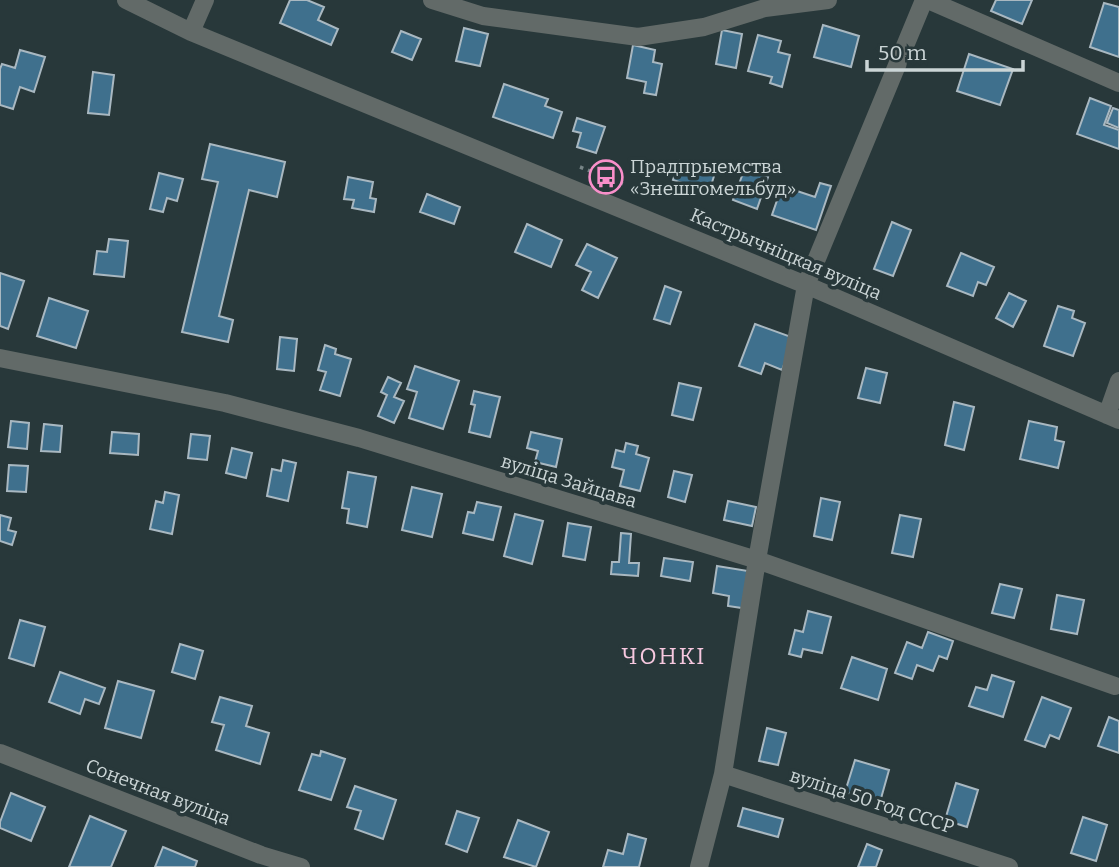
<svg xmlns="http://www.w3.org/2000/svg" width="1119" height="867" viewBox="0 0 1119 867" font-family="Bitter,serif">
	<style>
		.building { fill: #3f708d; stroke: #a9b8c1; stroke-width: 2 }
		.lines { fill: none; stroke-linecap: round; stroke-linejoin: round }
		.path { stroke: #788587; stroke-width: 3.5; stroke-dasharray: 3.5 5; stroke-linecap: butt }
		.minor { stroke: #626a68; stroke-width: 18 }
		.labels { text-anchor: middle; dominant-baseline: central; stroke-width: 7; stroke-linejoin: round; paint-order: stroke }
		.poi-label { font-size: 19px; fill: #cbd5d6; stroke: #28383a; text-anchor: start }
		.street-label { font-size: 19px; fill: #cbd5d6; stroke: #28383a }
		.quarter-label { font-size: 23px; letter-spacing: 2px; fill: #f6c8df; stroke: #28383a }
	</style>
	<rect width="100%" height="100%" fill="#28383a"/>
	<!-- building -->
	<path class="building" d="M 290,0 L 307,0 L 324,7 L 318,20 L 338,29 L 331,45 L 280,23 Z
		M 996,0 L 1032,0 L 1022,24 L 991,11 Z
		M 1104,3 L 1119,7 L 1119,57 L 1090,47 Z
		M 823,25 L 859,36 L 851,67 L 814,57 Z
		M 464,28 L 488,34 L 480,66 L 456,61 Z
		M 722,30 L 742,34 L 736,68 L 716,64 Z
		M 401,31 L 421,39 L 412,60 L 392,52 Z
		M 758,35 L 781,41 L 778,52 L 790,55 L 782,87 L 770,83 L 772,77 L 748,71 Z
		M 633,45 L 655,50 L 653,62 L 662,64 L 656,95 L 644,93 L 646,82 L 627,78 Z
		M 20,50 L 45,57 L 34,92 L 20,87 L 13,109 L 0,105 L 0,69 L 2,64 L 15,68 Z
		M 969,54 L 1013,69 L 1000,105 L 957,91 Z
		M 93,72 L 114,75 L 109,115 L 88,113 Z
		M 504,84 L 548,99 L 545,106 L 562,112 L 553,138 L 493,117 Z
		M 1090,98 L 1111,106 L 1104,125 L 1119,130 L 1119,149 L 1077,134 Z
		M 1113,108 L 1119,110 L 1119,128 L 1107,123 Z
		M 577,118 L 605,127 L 596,153 L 577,147 L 581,133 L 573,131 Z
		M 210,144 L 285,162 L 277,197 L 249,190 L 219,316 L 233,320 L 228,342 L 182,332 L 218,182 L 202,179 Z
		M 680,161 L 715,173 L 709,192 L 673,180 Z
		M 745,168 L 768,177 L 757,209 L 733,200 Z
		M 159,173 L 183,179 L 177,201 L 167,198 L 163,212 L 150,209 Z
		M 348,177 L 373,182 L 370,198 L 376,199 L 374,212 L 352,208 L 354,200 L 344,199 Z
		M 820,183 L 831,186 L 816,230 L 772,215 L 782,186 L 815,197 Z
		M 427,194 L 460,207 L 454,224 L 420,212 Z
		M 892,222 L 911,230 L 893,276 L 874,269 Z
		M 527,224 L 562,240 L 551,267 L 515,252 Z
		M 109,239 L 128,241 L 124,277 L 94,274 L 97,251 L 107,252 Z
		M 587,244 L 617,258 L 598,298 L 582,290 L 591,272 L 576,265 Z
		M 961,253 L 994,267 L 986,285 L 978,282 L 973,296 L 947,286 Z
		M 0,273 L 24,281 L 8,329 L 0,326 Z
		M 665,286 L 681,292 L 670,324 L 654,319 Z
		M 1009,293 L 1026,301 L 1013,327 L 996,318 Z
		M 49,298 L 88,311 L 76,348 L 37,336 Z
		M 1058,306 L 1074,311 L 1072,318 L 1085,323 L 1073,356 L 1044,346 Z
		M 755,324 L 794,338 L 782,370 L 765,363 L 761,374 L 739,366 Z
		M 280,337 L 297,339 L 294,371 L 277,369 Z
		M 325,345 L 336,349 L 335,354 L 351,359 L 340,396 L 320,390 L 326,372 L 318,370 Z
		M 415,366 L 459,381 L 443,429 L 409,418 L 417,392 L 407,389 Z
		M 866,368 L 887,373 L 880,403 L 858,398 Z
		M 388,377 L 401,383 L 394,397 L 404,401 L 394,423 L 378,416 L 387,395 L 381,392 Z
		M 679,383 L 701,388 L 693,420 L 672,415 Z
		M 474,391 L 500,397 L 490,437 L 469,432 L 475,405 L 471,404 Z
		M 954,402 L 974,407 L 964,450 L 945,445 Z
		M 11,421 L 29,423 L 27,449 L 8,447 Z
		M 1029,421 L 1057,427 L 1055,440 L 1064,442 L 1058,468 L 1020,459 Z
		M 44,424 L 62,426 L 60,452 L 41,451 Z
		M 112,432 L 139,434 L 138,455 L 110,453 Z
		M 531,432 L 562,439 L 556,467 L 535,462 L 538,451 L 527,448 Z
		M 191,434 L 210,436 L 207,460 L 188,458 Z
		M 626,443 L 638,446 L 636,454 L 649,458 L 640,491 L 620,486 L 624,470 L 612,467 L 616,450 L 624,452 Z
		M 232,448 L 252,453 L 246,478 L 226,473 Z
		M 283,460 L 296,463 L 288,501 L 267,496 L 272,469 L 281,471 Z
		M 9,465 L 28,466 L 26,492 L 7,491 Z
		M 674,471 L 692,475 L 685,502 L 668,497 Z
		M 348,472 L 376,477 L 367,527 L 347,523 L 349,509 L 342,508 Z
		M 412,487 L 442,494 L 432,537 L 402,530 Z
		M 165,492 L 179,495 L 172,534 L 150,529 L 156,501 L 163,503 Z
		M 821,498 L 840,502 L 832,540 L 814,536 Z
		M 728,501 L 756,507 L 752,526 L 724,520 Z
		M 477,502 L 501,507 L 493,540 L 463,533 L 468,512 L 474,513 Z
		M 515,514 L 543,521 L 532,564 L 504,556 Z
		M 0,515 L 11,518 L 8,530 L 16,532 L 12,545 L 0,541 Z
		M 900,515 L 921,519 L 913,557 L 892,553 Z
		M 568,523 L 591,527 L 585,560 L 563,556 Z
		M 621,533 L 631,534 L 629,563 L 639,563 L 638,576 L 611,574 L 612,562 L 619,562 Z
		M 664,558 L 693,562 L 690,581 L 661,576 Z
		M 717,566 L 748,571 L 742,608 L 728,606 L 729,596 L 713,593 Z
		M 1000,584 L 1022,589 L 1014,618 L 992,613 Z
		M 1057,595 L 1084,600 L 1077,634 L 1051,629 Z
		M 808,611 L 831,617 L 822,653 L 803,649 L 801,657 L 789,654 L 795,630 L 803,632 Z
		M 20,620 L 45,627 L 34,666 L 9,658 Z
		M 928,632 L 953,641 L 947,659 L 939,656 L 933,671 L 917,665 L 912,679 L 895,673 L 907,642 L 922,648 Z
		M 180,644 L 203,651 L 195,679 L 172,672 Z
		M 852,657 L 887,669 L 878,700 L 841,688 Z
		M 60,672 L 105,688 L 99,704 L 85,699 L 80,714 L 49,702 Z
		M 992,675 L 1014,682 L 1003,717 L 969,706 L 976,687 L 987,690 Z
		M 118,681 L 154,691 L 141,738 L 105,728 Z
		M 220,697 L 252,706 L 246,726 L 269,733 L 260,764 L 216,750 L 224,725 L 212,722 Z
		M 1042,697 L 1071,708 L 1059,739 L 1050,735 L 1045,747 L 1025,740 Z
		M 1109,717 L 1119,721 L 1119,753 L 1098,746 Z
		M 767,728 L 786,733 L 778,765 L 759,761 Z
		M 321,751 L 345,759 L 331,800 L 299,790 L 312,754 L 320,756 Z
		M 855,760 L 889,770 L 880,802 L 845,792 Z
		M 956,783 L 978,790 L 967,827 L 945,820 Z
		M 355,786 L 396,800 L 383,839 L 355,829 L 361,811 L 347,807 Z
		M 11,793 L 45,807 L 31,841 L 0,828 L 0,822 Z
		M 743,808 L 783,819 L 778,837 L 738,826 Z
		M 457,811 L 479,818 L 467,852 L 446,844 Z
		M 90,816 L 126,831 L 111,867 L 69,867 Z
		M 1083,817 L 1107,825 L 1096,861 L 1071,853 Z
		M 518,820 L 549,832 L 536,867 L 504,857 Z
		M 628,834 L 646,839 L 639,867 L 603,867 L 608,850 L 623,854 Z
		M 867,844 L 882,850 L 876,867 L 858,867 Z
		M 163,847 L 197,861 L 195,867 L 155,867 Z"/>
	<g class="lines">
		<!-- path -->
		<path class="path" d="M 580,167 L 626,185"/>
		<!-- minor -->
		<path class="minor" d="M 126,0 L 191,32 L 806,285 L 1119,420
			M 432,0 L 483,16 L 638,37 L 704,27 L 765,8 L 828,0
			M 928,0 L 1119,83
			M 191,32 L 205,0
			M 0,358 L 225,403 L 359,438 L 757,560 L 1115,686
			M 1107,415 L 1119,381
			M 0,753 L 261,855 L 301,867
			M 723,774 L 1009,867
			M 699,867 L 723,774 L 757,560 L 806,285 L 924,0"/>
	</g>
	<!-- icons -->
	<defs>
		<symbol id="bus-ring" viewBox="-11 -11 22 22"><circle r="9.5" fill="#28383a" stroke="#f98fca" stroke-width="1.5"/><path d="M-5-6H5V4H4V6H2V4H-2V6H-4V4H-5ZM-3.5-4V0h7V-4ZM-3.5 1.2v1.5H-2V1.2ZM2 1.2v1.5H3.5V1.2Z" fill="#f98fca"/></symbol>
	</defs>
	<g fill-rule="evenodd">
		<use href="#bus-ring" x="587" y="158" width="38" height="38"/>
	</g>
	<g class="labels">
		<!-- poi labels -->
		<g class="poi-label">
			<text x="630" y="166">Прадпрыемства<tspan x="630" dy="22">«Знешгомельбуд»</tspan></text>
		</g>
		<!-- street labels -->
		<g class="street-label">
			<text transform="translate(786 254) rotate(23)">Кастрычніцкая вуліца</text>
			<text transform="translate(569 481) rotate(17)">вуліца Зайцава</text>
			<text transform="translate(158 792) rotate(21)">Сонечная вуліца</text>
			<text transform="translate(872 801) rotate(18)">вуліца 50 год СССР</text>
		</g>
		<!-- quarter labels -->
		<g class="quarter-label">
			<text x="664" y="656">ЧОНКІ</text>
		</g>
	</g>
	<!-- scale -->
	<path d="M867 60v10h156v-10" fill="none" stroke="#cbd5d6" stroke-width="3.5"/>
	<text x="878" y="60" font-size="21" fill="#cbd5d6" stroke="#28383a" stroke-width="5" paint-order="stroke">50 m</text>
</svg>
